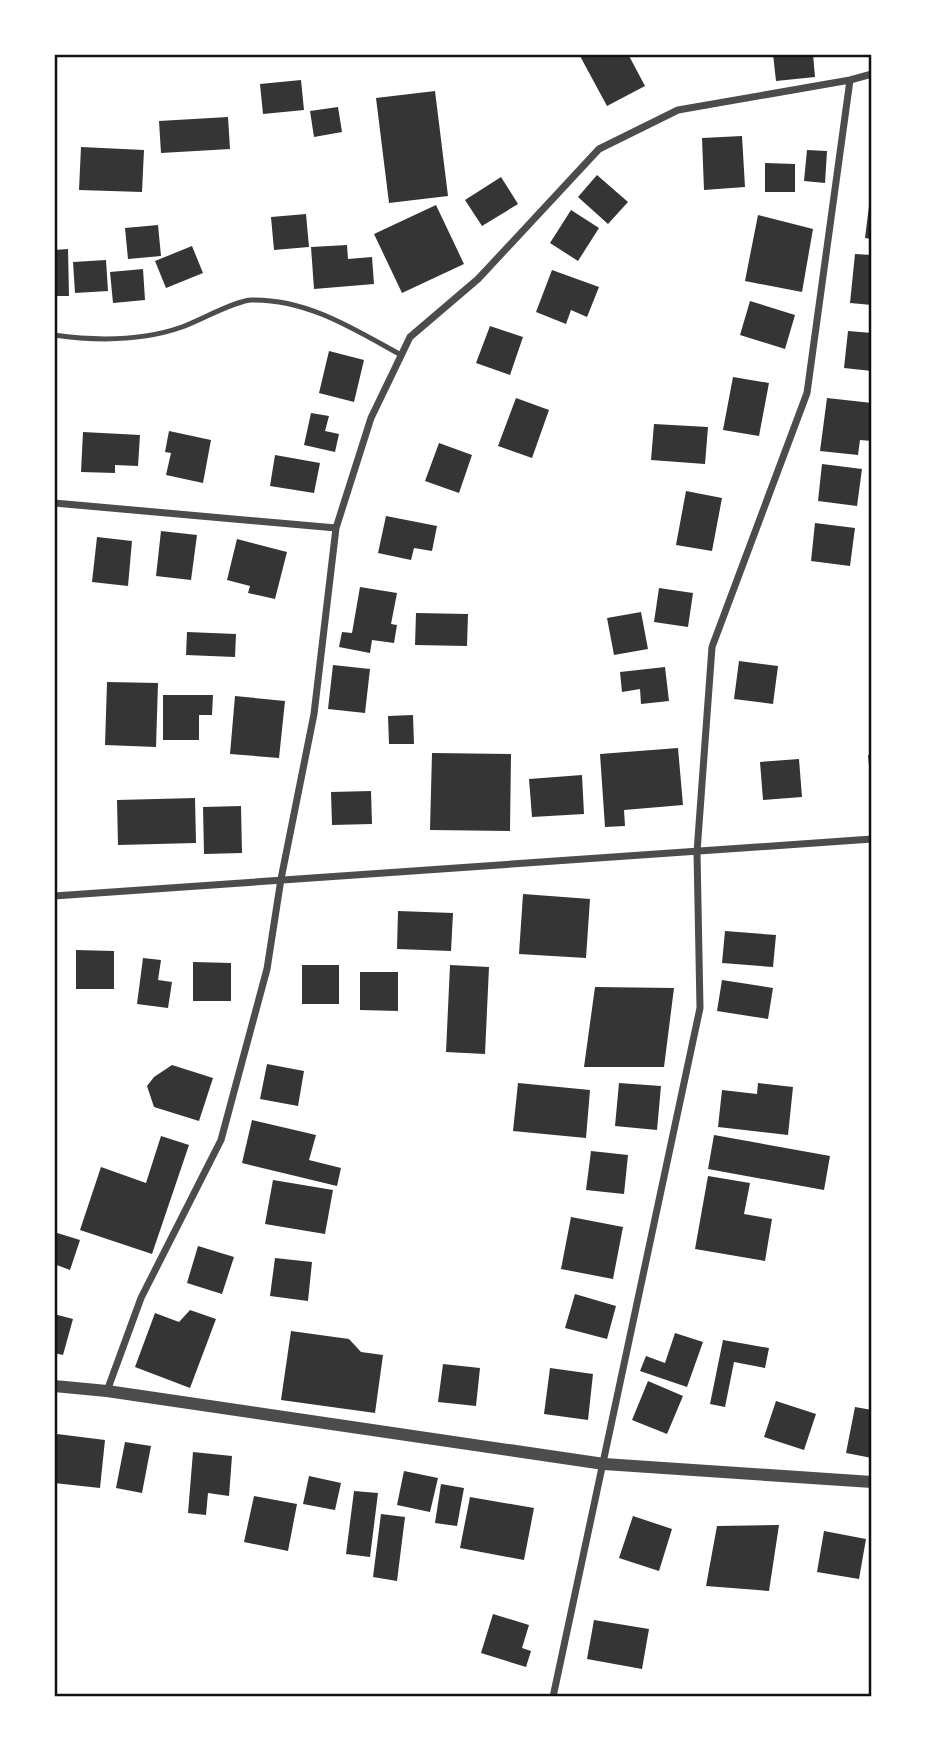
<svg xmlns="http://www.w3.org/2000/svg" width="926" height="1751" viewBox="0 0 926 1751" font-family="Inter,sans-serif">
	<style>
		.building { fill: #353535 }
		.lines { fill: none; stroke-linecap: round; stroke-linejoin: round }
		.service { stroke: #4c4c4c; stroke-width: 5 }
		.minor { stroke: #4c4c4c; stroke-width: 7 }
		.tertiary { stroke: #4c4c4c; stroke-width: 12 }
		.neatline { fill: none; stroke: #111; stroke-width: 2.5 }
	</style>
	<rect width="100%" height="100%" fill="#fff"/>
	<!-- building -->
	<path class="building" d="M 584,54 L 628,54 L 645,86 L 607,106 L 580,56 Z
		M 773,54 L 813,54 L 815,77 L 776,81 Z
		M 301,80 L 304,110 L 263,114 L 260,84 Z
		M 435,91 L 448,196 L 389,203 L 376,98 Z
		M 338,107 L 342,132 L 314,137 L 310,111 Z
		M 228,117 L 230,149 L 161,153 L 159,121 Z
		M 742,136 L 745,187 L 704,190 L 702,138 Z
		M 81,147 L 144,150 L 142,192 L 79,190 Z
		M 807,150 L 827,151 L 825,183 L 804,181 Z
		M 765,163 L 795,164 L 795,192 L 765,192 Z
		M 597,175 L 628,202 L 608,224 L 578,197 Z
		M 501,177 L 518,204 L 482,226 L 465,200 Z
		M 870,198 L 872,198 L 872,239 L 865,238 Z
		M 436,205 L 464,264 L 402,293 L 374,234 Z
		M 571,210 L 599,228 L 578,261 L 550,243 Z
		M 306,214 L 309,247 L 274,250 L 271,217 Z
		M 758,215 L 813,229 L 802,292 L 745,281 Z
		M 158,225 L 161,256 L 128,259 L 125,228 Z
		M 347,245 L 348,259 L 372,257 L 374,284 L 314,289 L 311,247 Z
		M 192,246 L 203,273 L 166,288 L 155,261 Z
		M 68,249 L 69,296 L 54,296 L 54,250 Z
		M 855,254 L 872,255 L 872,305 L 850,303 Z
		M 106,260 L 108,291 L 75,293 L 73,262 Z
		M 143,269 L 145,300 L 113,303 L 110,272 Z
		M 552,270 L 599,287 L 587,317 L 571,310 L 566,324 L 536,312 Z
		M 750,301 L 795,315 L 785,349 L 740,335 Z
		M 490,326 L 523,337 L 510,375 L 476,363 Z
		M 848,331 L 872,333 L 872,371 L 844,368 Z
		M 329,351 L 364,360 L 354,402 L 319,393 Z
		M 733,377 L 769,383 L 759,436 L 723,430 Z
		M 516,398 L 549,410 L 532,458 L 498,446 Z
		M 827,398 L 872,403 L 872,441 L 860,440 L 858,455 L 820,451 Z
		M 311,413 L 329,416 L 325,431 L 339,434 L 335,452 L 304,445 Z
		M 654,424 L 708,427 L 705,464 L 651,460 Z
		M 169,431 L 211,440 L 203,483 L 166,475 L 171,453 L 165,452 Z
		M 83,432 L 140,435 L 138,466 L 115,465 L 115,473 L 81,472 Z
		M 439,443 L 472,455 L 459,493 L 425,481 Z
		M 275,455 L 320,463 L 314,493 L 270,486 Z
		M 822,464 L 862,469 L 857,506 L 818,501 Z
		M 686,491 L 722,498 L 712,551 L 676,545 Z
		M 386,516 L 437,526 L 432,551 L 414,548 L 411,560 L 378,553 Z
		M 815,523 L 855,528 L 850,566 L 811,561 Z
		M 161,531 L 197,535 L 191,580 L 156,576 Z
		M 97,537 L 132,541 L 128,586 L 92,582 Z
		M 237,539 L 287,552 L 275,599 L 248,593 L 250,586 L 227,580 Z
		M 360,587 L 397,593 L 391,624 L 397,625 L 394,643 L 372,640 L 370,653 L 339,647 L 342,632 L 352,633 Z
		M 659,588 L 693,593 L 688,627 L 654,622 Z
		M 641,612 L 648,649 L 614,655 L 607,618 Z
		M 416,613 L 468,614 L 467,646 L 415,645 Z
		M 187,632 L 236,634 L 235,657 L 186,655 Z
		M 739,661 L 778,666 L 773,704 L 734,699 Z
		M 333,665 L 370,669 L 365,713 L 328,709 Z
		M 665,667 L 669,701 L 641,704 L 640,689 L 622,692 L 620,672 Z
		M 107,682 L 158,683 L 156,747 L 105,745 Z
		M 163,695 L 213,695 L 212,715 L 199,715 L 199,740 L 163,740 Z
		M 235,696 L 285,701 L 279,758 L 230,754 Z
		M 413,715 L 414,744 L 389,744 L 388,716 Z
		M 678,748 L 683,805 L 624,810 L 625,826 L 605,827 L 600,754 Z
		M 432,753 L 511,754 L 510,831 L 430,830 Z
		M 868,755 L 872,755 L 872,777 L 870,777 Z
		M 799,759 L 802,797 L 763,800 L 760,762 Z
		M 582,775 L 584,814 L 532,817 L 529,779 Z
		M 371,791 L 372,824 L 332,825 L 331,792 Z
		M 195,798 L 196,843 L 118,845 L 117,800 Z
		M 241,806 L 242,853 L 204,854 L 203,807 Z
		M 523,894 L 590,899 L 586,958 L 519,954 Z
		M 398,911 L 453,913 L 451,951 L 397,949 Z
		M 725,931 L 776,935 L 773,967 L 722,963 Z
		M 76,950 L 114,951 L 114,989 L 76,989 Z
		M 143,958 L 161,960 L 158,980 L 172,982 L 168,1008 L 137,1004 Z
		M 193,962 L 231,963 L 231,1001 L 193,1001 Z
		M 302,965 L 339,965 L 339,1004 L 302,1004 Z
		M 450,965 L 489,967 L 485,1054 L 446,1052 Z
		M 360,972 L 398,972 L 398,1011 L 360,1010 Z
		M 722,980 L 773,988 L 768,1019 L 717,1011 Z
		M 595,987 L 674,988 L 664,1067 L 584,1067 Z
		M 267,1064 L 304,1071 L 298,1106 L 260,1099 Z
		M 172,1065 L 213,1078 L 199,1121 L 154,1107 L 147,1086 L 154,1077 Z
		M 518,1083 L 590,1090 L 586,1138 L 513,1131 Z
		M 619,1083 L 661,1086 L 657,1130 L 615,1126 Z
		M 758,1083 L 793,1087 L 788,1135 L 718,1127 L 722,1090 L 757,1094 Z
		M 252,1120 L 316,1135 L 309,1160 L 341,1168 L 337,1186 L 242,1163 Z
		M 714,1135 L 830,1156 L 824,1190 L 708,1169 Z
		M 161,1136 L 189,1145 L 152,1254 L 80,1230 L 101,1167 L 146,1183 Z
		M 591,1151 L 628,1155 L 624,1194 L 586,1190 Z
		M 708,1176 L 750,1183 L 744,1214 L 772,1219 L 765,1261 L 695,1249 Z
		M 273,1180 L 333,1190 L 325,1234 L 265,1224 Z
		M 571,1217 L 623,1227 L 613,1279 L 561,1269 Z
		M 54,1232 L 80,1240 L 70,1270 L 54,1264 Z
		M 198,1246 L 234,1257 L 222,1294 L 187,1283 Z
		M 275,1258 L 312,1262 L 308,1301 L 270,1296 Z
		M 575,1294 L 616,1306 L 607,1339 L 565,1328 Z
		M 190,1310 L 216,1319 L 190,1388 L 135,1367 L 155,1313 L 179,1322 Z
		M 54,1314 L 73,1319 L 63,1355 L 54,1353 Z
		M 291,1331 L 349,1339 L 361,1352 L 383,1355 L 375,1413 L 281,1400 Z
		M 675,1333 L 703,1342 L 687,1387 L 640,1371 L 646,1356 L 665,1363 Z
		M 723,1340 L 769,1348 L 765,1368 L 734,1362 L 725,1407 L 710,1404 Z
		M 443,1364 L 480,1368 L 476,1406 L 438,1402 Z
		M 550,1368 L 593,1374 L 588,1420 L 544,1414 Z
		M 648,1381 L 683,1396 L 667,1434 L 632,1420 Z
		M 776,1401 L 816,1414 L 804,1450 L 764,1437 Z
		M 855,1407 L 872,1410 L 872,1458 L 846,1453 Z
		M 57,1434 L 105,1440 L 100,1488 L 54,1483 Z
		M 125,1442 L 151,1446 L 142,1493 L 116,1488 Z
		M 193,1452 L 232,1456 L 229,1496 L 208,1493 L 206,1515 L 188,1513 Z
		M 404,1471 L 438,1478 L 430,1512 L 397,1505 Z
		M 309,1476 L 341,1483 L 335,1510 L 303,1504 Z
		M 441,1484 L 464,1488 L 457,1526 L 435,1523 Z
		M 354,1491 L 378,1493 L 370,1557 L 346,1554 Z
		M 254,1496 L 297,1504 L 288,1551 L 244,1542 Z
		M 470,1497 L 534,1508 L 524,1560 L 460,1548 Z
		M 381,1514 L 405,1517 L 397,1581 L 373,1577 Z
		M 633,1516 L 672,1529 L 659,1571 L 619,1558 Z
		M 779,1525 L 769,1591 L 706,1586 L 717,1526 Z
		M 824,1531 L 866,1539 L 859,1579 L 817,1572 Z
		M 493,1614 L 529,1625 L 522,1648 L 531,1651 L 526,1667 L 481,1653 Z
		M 594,1620 L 649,1629 L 642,1669 L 587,1659 Z"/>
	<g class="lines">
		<!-- service -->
		<path class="service" d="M 54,335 C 96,341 142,341 182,327 C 199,321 236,300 252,300 C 307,299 354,329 401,355"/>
		<!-- minor -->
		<path class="minor" d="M 54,503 L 336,528
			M 54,896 L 872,839
			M 107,1391 L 141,1298 L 221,1140 L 267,969 L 281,879 L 314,714 L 336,528 L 371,418 L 410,337 L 478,279 L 599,149 L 678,110 L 850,80 L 872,74
			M 553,1697 L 700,1008 L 697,852 L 712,647 L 807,393 L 850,80"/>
		<!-- tertiary -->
		<path class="tertiary" d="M 54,1386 L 107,1391 L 604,1464 L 872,1482"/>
	</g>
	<!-- border -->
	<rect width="926" height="1751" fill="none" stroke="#ffffff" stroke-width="112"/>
	<rect x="56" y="56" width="814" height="1639" class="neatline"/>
</svg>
